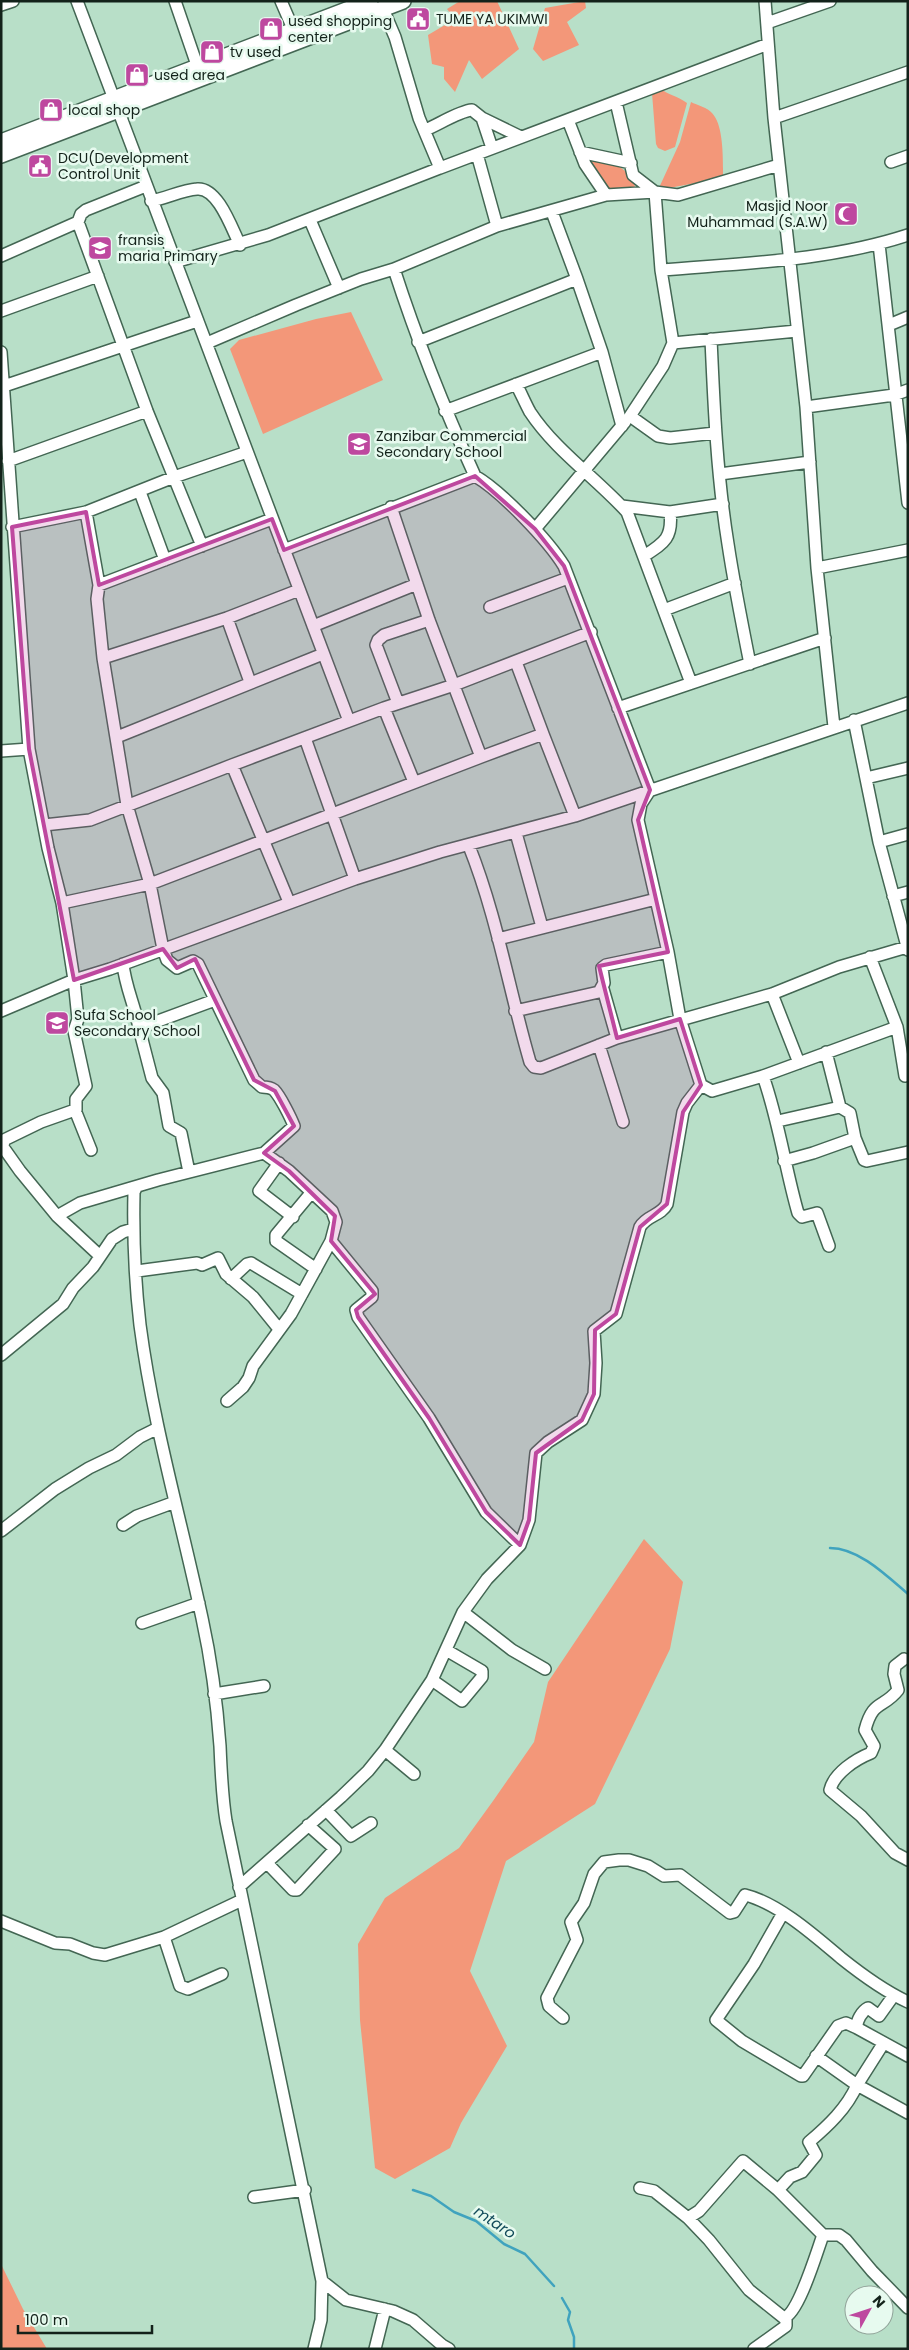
<svg xmlns="http://www.w3.org/2000/svg" width="909" height="2350" viewBox="0 0 909 2350" font-family="Poppins,sans-serif">
	<style>
		.green { fill: #f39779 }
		.lines { fill: none; stroke-linecap: round; stroke-linejoin: round }
		.stream { stroke: #40a3be; stroke-width: 2.5 }
		.minor-casing { stroke: #436653; stroke-width: 14 }
		.major-casing { stroke: #436653; stroke-width: 18 }
		.minor { stroke: #fff; stroke-width: 11 }
		.major { stroke: #fff; stroke-width: 15 }
		.marked { fill: #be489f; fill-opacity: 0.2; stroke: #be489f; stroke-width: 4; stroke-linejoin: round }
		.labels { text-anchor: middle; dominant-baseline: central; stroke-width: 5; stroke-linejoin: round; paint-order: stroke }
		.poi-label { font-size: 14px; fill: #13221a; stroke: #e7faef; text-anchor: start }
		.water-label { font-size: 15px; font-style: italic; fill: #134c5b; stroke: #e7faef }
	</style>
	<rect width="100%" height="100%" fill="#b8dfc8"/>
	<!-- green -->
	<path class="green" d="M 460,1 L 497,1 L 519,49 L 482,79 L 469,60 L 455,92 L 444,79 L 444,67 L 432,64 L 428,35 L 455,19 L 447,9 Z
		M 585,1 L 586,8 L 567,22 L 579,45 L 543,61 L 533,49 L 545,8 Z
		M 659,88 C 668,95 678,96 687,103 L 675,147 L 665,151 L 658,148 L 656,144 L 652,93 Z
		M 691,102 C 697,105 708,108 712,113 C 724,125 723,161 723,178 L 658,190 L 680,142 Z
		M 589,155 C 608,162 626,165 635,184 L 634,190 L 606,189 L 589,165 Z
		M 351,312 L 383,380 L 263,434 L 230,349 L 239,340 L 316,319 Z
		M 644,1539 L 683,1582 L 670,1649 L 595,1804 L 506,1861 L 470,1971 L 507,2046 L 461,2123 L 450,2148 L 395,2179 L 375,2168 L 360,2020 L 358,1944 L 385,1898 L 459,1848 L 493,1801 L 534,1742 L 548,1682 Z
		M 1,2264 L 23,2309 L 47,2349 L 1,2349 Z"/>
	<g class="lines">
		<!-- stream -->
		<path class="stream" d="M 830,1548 C 859,1548 887,1576 908,1594
			M 413,2190 L 431,2196 L 454,2212 L 476,2221 L 504,2244 L 525,2254 L 554,2286
			M 562,2298 L 570,2312 L 568,2320 L 574,2337 L 574,2349"/>
		<defs>
			<path id="minor" d="M 77,1 L 349,721
				M 175,1 L 198,68
				M 281,1 L 294,31
				M 765,1 L 774,118 L 806,407 L 817,568 L 834,727
				M 1,5 L 13,1
				M 767,23 L 830,1
				M 616,102 L 633,175 L 655,192
				M 482,118 L 521,137
				M 774,118 L 908,72
				M 568,120 L 585,164 L 606,195
				M 425,130 C 438,125 459,111 472,110 L 482,118 L 492,148
				M 580,152 L 631,163
				M 477,154 L 497,226
				M 891,162 L 908,156
				M 440,168 L 768,44
				M 146,186 L 86,210 L 81,214 L 78,222 L 147,411 L 202,546
				M 655,192 L 661,270 L 673,343 L 663,366 L 630,416 L 658,436 L 670,438 L 715,433
				M 151,201 C 167,198 182,190 197,189 C 218,187 232,229 240,245
				M 310,220 L 339,288
				M 879,244 L 908,503
				M 1,256 L 78,222
				M 175,262 L 268,235 L 440,168 L 419,118 L 395,37 L 383,9
				M 394,269 C 417,340 444,408 475,476
				M 661,270 C 744,263 829,261 908,235
				M 577,279 L 602,352 L 622,426
				M 1,311 L 98,276
				M 889,325 L 908,317
				M 711,339 C 714,408 717,476 728,544 C 734,584 742,624 750,664
				M 418,342 L 577,279 L 552,212
				M 207,343 L 296,305 L 361,279 L 394,269 L 497,226 L 606,195 L 655,192 L 678,195 L 779,165
				M 673,343 L 797,331
				M 1,352 L 29,749 L 48,848 L 62,903 L 74,980 L 78,1019 L 74,1031 L 86,1086 L 76,1099 L 76,1110
				M 516,384 C 521,393 525,403 530,412 C 555,450 596,478 627,512 L 691,683
				M 4,386 L 197,321
				M 806,407 L 894,395 L 908,390
				M 445,411 L 602,352
				M 8,461 L 147,411
				M 720,474 L 810,462
				M 140,492 L 165,560
				M 622,506 L 670,512 L 723,504
				M 391,507 L 429,620 L 481,757 L 543,734 L 575,816
				M 86,512 L 99,585 L 97,599 L 103,658 L 127,805 L 150,884 L 163,949 L 167,960 L 177,968 L 193,961 L 198,964 L 254,1080 L 262,1087 C 266,1087 270,1087 274,1090 C 280,1096 291,1118 294,1126 L 264,1153 L 158,1180 L 80,1203 L 57,1216 L 100,1256
				M 12,527 L 86,512 L 174,477 L 247,452
				M 535,529 L 625,422
				M 284,550 L 475,476 C 501,491 548,540 564,566 L 650,790
				M 644,556 C 664,543 673,538 670,512
				M 817,568 L 908,550
				M 99,585 L 272,519
				M 490,607 L 568,578
				M 664,610 L 735,583
				M 227,618 L 250,682
				M 313,626 L 417,584
				M 103,658 L 227,618 L 299,590
				M 516,662 L 543,734
				M 398,703 L 376,645 L 378,640 L 384,635 L 429,620
				M 384,708 L 414,782
				M 618,708 L 825,638
				M 854,720 L 879,842 L 908,950
				M 117,737 L 323,654
				M 305,738 L 355,879
				M 1,751 L 29,749
				M 232,765 L 289,902
				M 866,778 L 908,768
				M 650,790 L 641,804 L 638,820 L 656,899
				M 44,825 L 90,820 L 232,765 L 384,708 L 454,685 L 591,632
				M 516,833 L 542,927
				M 879,842 L 908,834
				M 469,846 C 497,916 509,990 530,1062 L 534,1067 L 541,1068 L 617,1038 L 772,994 L 839,967 L 907,947
				M 893,896 L 908,892
				M 62,903 L 150,884 L 481,757
				M 498,939 L 656,899 L 668,952
				M 123,964 C 125,986 135,1006 139,1028 L 215,1000
				M 603,989 L 617,1038
				M 772,994 L 799,1063
				M 1,1011 L 74,980 L 110,969 L 355,879 L 440,852 L 575,816 L 908,703
				M 515,1011 L 599,992 L 604,983 L 602,968 L 606,965 L 668,952 L 680,1019 L 701,1085 L 712,1091 L 763,1076 C 779,1121 785,1168 798,1213 L 802,1217 L 817,1213 L 829,1246
				M 897,1027 L 905,1076
				M 139,1028 L 152,1078 L 163,1093 L 169,1126 L 181,1133 L 189,1172
				M 599,1045 L 623,1122
				M 826,1052 L 840,1107
				M 763,1076 L 897,1027 L 870,957
				M 778,1121 L 840,1107 L 850,1113 L 855,1138 L 864,1160 L 867,1161 L 908,1152
				M 784,1161 L 813,1153 L 855,1138
				M 279,1163 L 259,1191 L 293,1217
				M 136,1188 L 134,1192 C 133,1236 135,1282 140,1325 C 153,1424 181,1520 202,1618 C 211,1659 217,1704 220,1746 C 221,1771 222,1796 226,1821 L 322,2281 L 346,2300 L 393,2311 L 413,2320 L 442,2345 L 449,2349
				M 311,1193 L 276,1235 L 276,1241 L 316,1269
				M 57,1216 L 20,1171 L 3,1147 L 4,1140 L 41,1122 L 75,1110 L 91,1150
				M 331,1241 L 372,1291 L 372,1297 L 356,1310 L 358,1317 L 429,1418 L 486,1512 L 520,1545
				M 137,1271 L 197,1263 L 202,1265 L 218,1258 L 226,1274 L 253,1297 L 279,1329
				M 231,1279 L 247,1264 L 251,1263 L 302,1294
				M 1,1355 L 63,1304 L 73,1288 L 93,1267 L 112,1239 L 123,1232 L 133,1229
				M 227,1401 L 243,1387 L 249,1378 L 253,1366 L 291,1314 L 331,1241 L 336,1222 L 332,1211 L 289,1171 L 264,1153
				M 123,1525 L 137,1516 L 175,1502
				M 1,1531 L 55,1489 L 89,1468 L 116,1455 L 140,1437 L 158,1428
				M 463,1612 L 512,1650 L 545,1669
				M 142,1623 L 199,1603
				M 904,1659 L 895,1666 L 894,1674 L 898,1690 C 883,1709 873,1699 865,1730 L 874,1746 L 871,1753 C 856,1759 834,1773 830,1790 L 861,1816 L 895,1853 L 908,1860
				M 432,1680 L 462,1701 L 482,1677 L 482,1671 L 446,1650
				M 214,1694 L 264,1686
				M 385,1750 L 414,1774
				M 326,1810 L 351,1836 L 371,1823
				M 267,1863 L 293,1890 L 297,1890 L 335,1849 L 308,1825
				M 239,1887 L 341,1797 L 368,1771 L 385,1750 L 432,1680 L 463,1612 L 487,1579 L 520,1545 L 529,1520 L 536,1453 L 548,1442 L 582,1420 L 594,1394 L 596,1363 L 594,1331 L 616,1314 L 640,1227 C 647,1215 661,1216 667,1204 L 683,1112 L 687,1103 L 701,1085
				M 783,1913 L 754,1964 L 716,2020 L 742,2041 L 801,2076 L 803,2076 L 838,2026 L 846,2023 L 857,2028
				M 1,1921 L 55,1943 L 70,1944 L 93,1953 L 105,1955 L 164,1937 L 242,1900
				M 164,1937 L 180,1986 L 188,1989 L 222,1974
				M 894,1995 L 879,2016 L 868,2008 C 862,2011 856,2021 857,2028 L 908,2056
				M 563,2018 L 549,2006 L 547,1998 L 577,1940 L 571,1922 L 584,1903 L 594,1874 L 604,1862 L 619,1860 L 629,1860 L 648,1866 L 664,1876 L 680,1875 L 730,1913 L 734,1912 L 745,1895 C 778,1903 815,1936 841,1958 C 861,1974 884,1991 908,2002
				M 883,2044 L 857,2085 L 908,2113
				M 640,2188 L 654,2191 L 688,2218 L 699,2211 L 743,2161 L 778,2190 L 823,2235 L 839,2235 L 846,2240 L 872,2271 L 908,2308
				M 778,2190 L 790,2177 L 802,2172 L 816,2155 L 809,2142 C 828,2126 847,2108 857,2085 L 816,2056
				M 254,2197 L 305,2190
				M 688,2218 L 709,2240 L 749,2290 L 784,2318 C 799,2313 817,2251 823,2235
				M 314,2349 L 321,2320 L 322,2281
				M 375,2349 L 385,2309
				M 754,2349 L 786,2326 L 786,2317"/>
			<path id="major" d="M 1,142 L 370,1
				M 1,155 L 403,1"/>
		</defs>
		<!-- minor casing -->
		<use href="#minor" class="minor-casing"/>
		<!-- major casing -->
		<use href="#major" class="major-casing"/>
		<!-- minor -->
		<use href="#minor" class="minor"/>
		<!-- major -->
		<use href="#major" class="major"/>
	</g>
	<!-- marked area -->
	<path class="marked" d="M 475,476 L 535,529 L 564,566 L 650,790 L 638,820 L 668,952 L 599,966 L 617,1038 L 680,1019 L 701,1085 L 683,1112 L 667,1204 L 640,1227 L 616,1314 L 595,1330 L 594,1394 L 582,1420 L 536,1453 L 529,1520 L 520,1545 L 486,1512 L 429,1418 L 358,1317 L 356,1310 L 375,1294 L 331,1241 L 335,1216 L 289,1171 L 264,1153 L 294,1126 L 275,1091 L 254,1080 L 195,959 L 177,968 L 163,949 L 74,980 L 29,749 L 12,527 L 86,512 L 99,585 L 272,519 L 284,550 Z"/>
	<!-- icons -->
	<defs>
		<symbol id="civic-square" viewBox="-11 -11 22 22"><rect x="-9" y="-9" width="18" height="18" rx="4" fill="#be489f" stroke="#e7faef"/><path d="M-.6-6.5H3V-4.5H.6V-3L4-1V1h2V6H-6V1h2V-1L-.6-3ZM-1.2 2.5V6h2.4V2.5Z" fill="#fff"/></symbol>
		<symbol id="shop-square" viewBox="-11 -11 22 22"><rect x="-9" y="-9" width="18" height="18" rx="4" fill="#be489f" stroke="#e7faef"/><path d="M-5-2.5h2.3a2.7 3.5 0 0 1 5.4 0H5L5.5 6h-11ZM-1.5-2.5h3a1.5 2.3 0 0 0-3 0Z" fill="#fff"/></symbol>
		<symbol id="mosque-square" viewBox="-11 -11 22 22"><rect x="-9" y="-9" width="18" height="18" rx="4" fill="#be489f" stroke="#e7faef"/><path d="M3.5-4.9A6 6 0 1 0 3.5 4.9A5 5 0 1 1 3.5-4.9Z" fill="#fff"/></symbol>
		<symbol id="school-square" viewBox="-11 -11 22 22"><rect x="-9" y="-9" width="18" height="18" rx="4" fill="#be489f" stroke="#e7faef"/><path d="M0-5L7-2L0 1L-7-2ZM-4 1L0 2.5L4 1V4Q0 6-4 4Z" fill="#fff"/></symbol>
	</defs>
	<g fill-rule="evenodd">
		<use href="#civic-square" x="404" y="5" width="28" height="28"/>
		<use href="#shop-square" x="257" y="15" width="28" height="28"/>
		<use href="#shop-square" x="198" y="38" width="28" height="28"/>
		<use href="#shop-square" x="123" y="61" width="28" height="28"/>
		<use href="#shop-square" x="37" y="96" width="28" height="28"/>
		<use href="#civic-square" x="26" y="152" width="28" height="28"/>
		<use href="#mosque-square" x="832" y="200" width="28" height="28"/>
		<use href="#school-square" x="86" y="234" width="28" height="28"/>
		<use href="#school-square" x="345" y="430" width="28" height="28"/>
		<use href="#school-square" x="43" y="1009" width="28" height="28"/>
	</g>
	<g class="labels">
		<!-- poi labels -->
		<g class="poi-label">
			<text x="436" y="19">TUME YA UKIMWI</text>
			<text x="288" y="21">used shopping<tspan x="288" dy="16">center</tspan></text>
			<text x="230" y="52">tv used</text>
			<text x="154" y="75">used area</text>
			<text x="68" y="110">local shop</text>
			<text x="58" y="158">DCU(Development<tspan x="58" dy="16">Control Unit</tspan></text>
			<text x="828" y="206" text-anchor="end">Masjid Noor<tspan x="828" dy="16">Muhammad (S.A.W)</tspan></text>
			<text x="118" y="240">fransis<tspan x="118" dy="16">maria Primary</tspan></text>
			<text x="376" y="436">Zanzibar Commercial<tspan x="376" dy="16">Secondary School</tspan></text>
			<text x="74" y="1015">Sufa School<tspan x="74" dy="16">Secondary School</tspan></text>
		</g>
		<!-- water labels -->
		<g class="water-label">
			<text transform="translate(495 2222) rotate(34)">mtaro</text>
		</g>
	</g>
	<!-- border -->
	<rect width="909" height="2350" fill="none" stroke="#13221a" stroke-width="5"/>
	<!-- north arrow -->
	<g transform="translate(869 2310) rotate(50)"><circle r="24" fill="#e7faef" stroke="#92a49a"/>
	<path d="M0-4L9 19L0 12L-9 19Z" fill="#be489f"/>
	<text y="-8" font-size="14" font-weight="bold" text-anchor="middle" fill="#13221a">N</text>
	</g>
	<!-- scale -->
	<path d="M18 2325v8h134v-8" fill="none" stroke="#13221a" stroke-width="2.5"/>
	<text x="25" y="2325" font-size="15" fill="#13221a" stroke="#e7faef" stroke-width="4" paint-order="stroke">100 m</text>
</svg>
